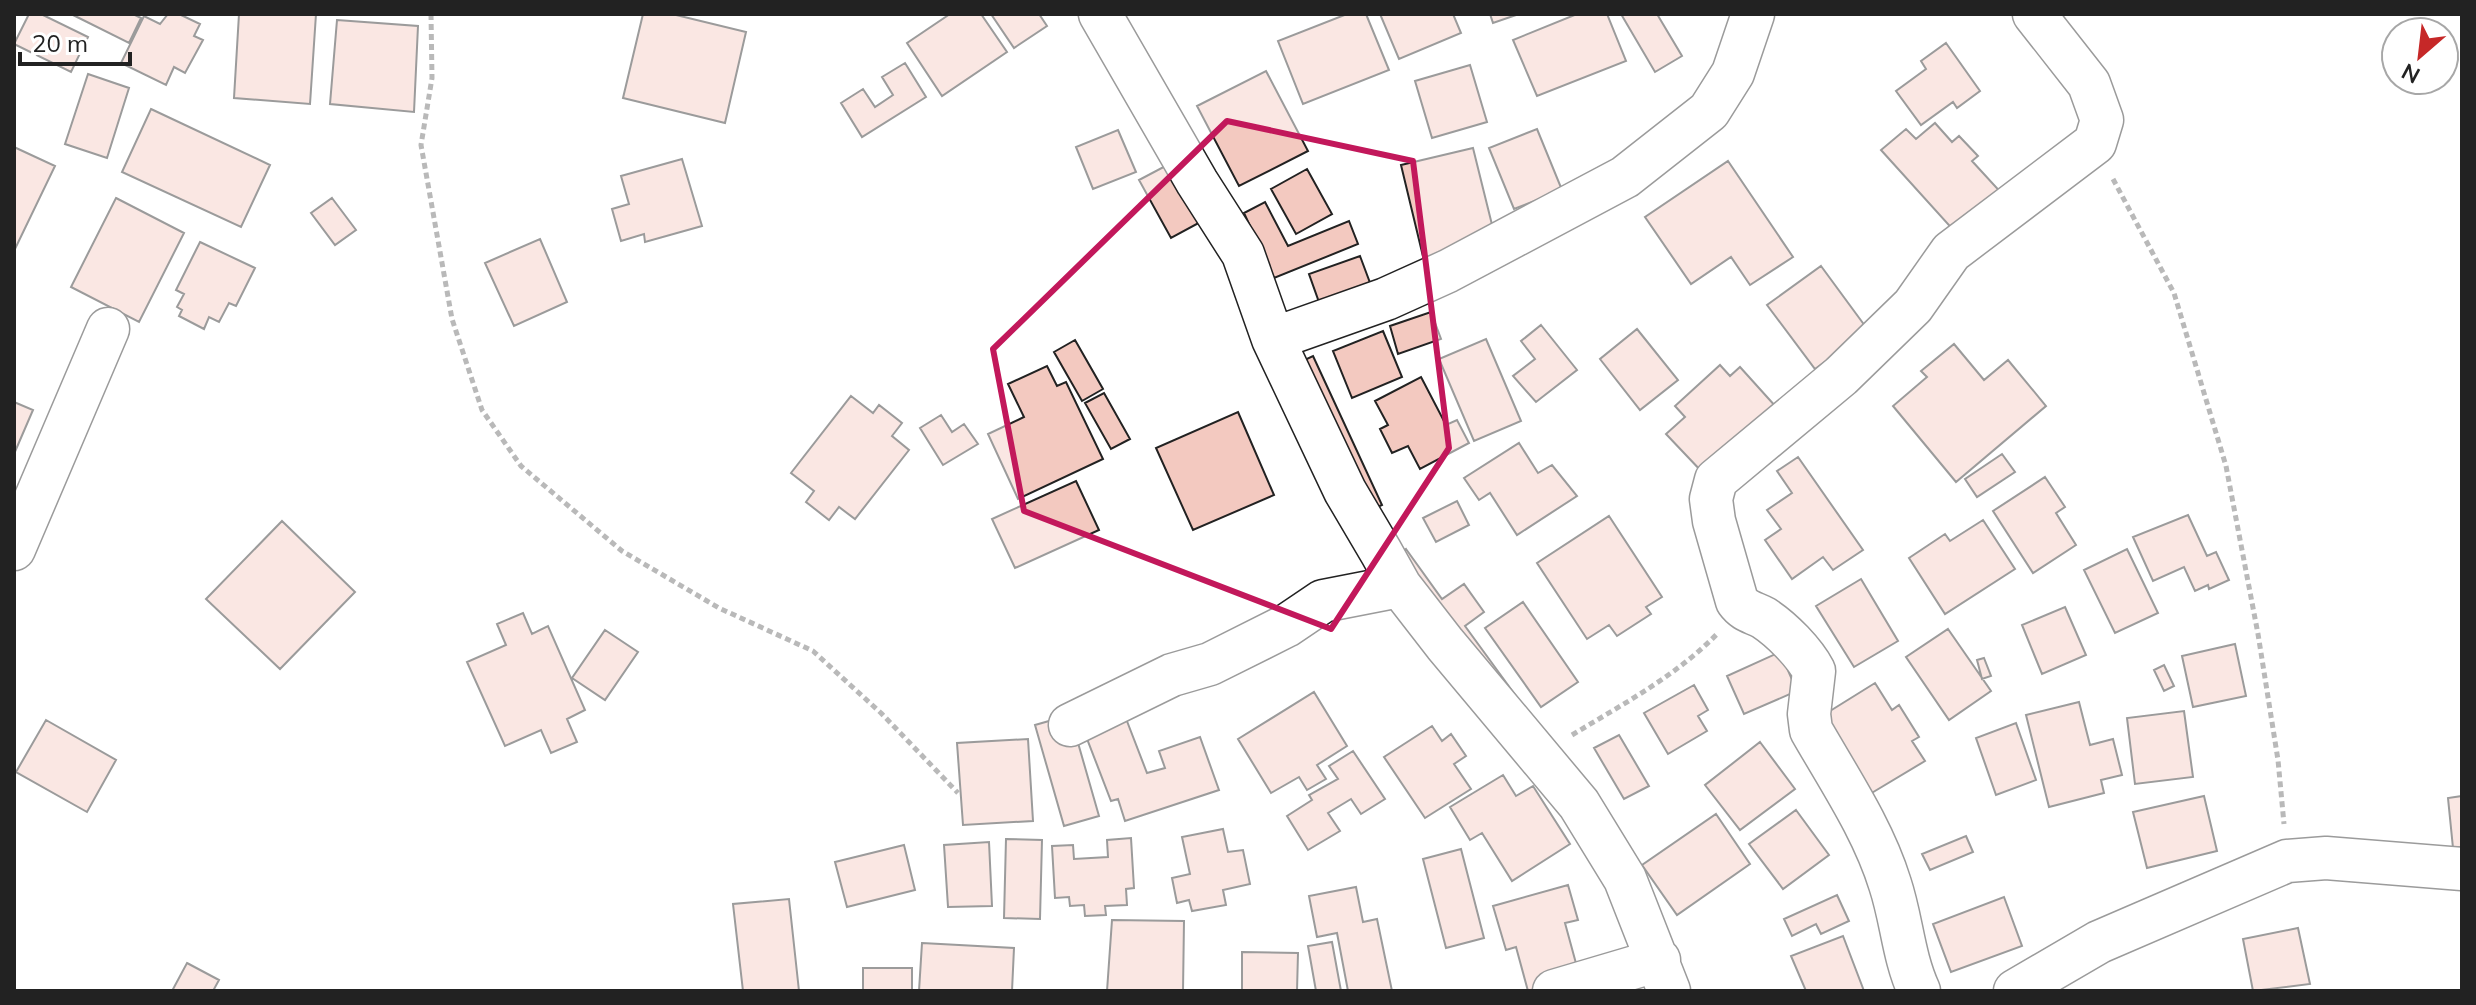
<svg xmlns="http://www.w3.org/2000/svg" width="2476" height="1005" viewBox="0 0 2476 1005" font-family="Mulish,sans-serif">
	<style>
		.building { fill: #f3c9c0; stroke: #222; stroke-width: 2 }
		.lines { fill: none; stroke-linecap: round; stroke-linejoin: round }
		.minor-casing { stroke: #222; stroke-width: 45 }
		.path { stroke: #646464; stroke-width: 5; stroke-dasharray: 6 4; stroke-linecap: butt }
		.minor { stroke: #fff; stroke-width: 42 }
		.marked { fill: none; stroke: #c2185b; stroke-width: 6; stroke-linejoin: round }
	</style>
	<rect width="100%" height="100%" fill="#fff"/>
	<!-- building -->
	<path class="building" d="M 29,14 L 41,14 L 88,37 L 71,72 L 14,44 Z
		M 71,14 L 133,14 L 141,18 L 129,43 Z
		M 168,14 L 179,14 L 200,24 L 194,36 L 203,40 L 185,73 L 174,67 L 166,85 L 121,63 L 144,16 L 160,24 Z
		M 239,14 L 316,14 L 310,104 L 234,98 Z
		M 643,14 L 672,14 L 746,32 L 725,123 L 623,98 Z
		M 950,14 L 981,14 L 1007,52 L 942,96 L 907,43 Z
		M 991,14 L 1039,14 L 1047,26 L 1014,48 Z
		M 1347,14 L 1366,14 L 1389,70 L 1303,104 L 1278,41 Z
		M 1380,14 L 1453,14 L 1461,33 L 1399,59 Z
		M 1490,14 L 1519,14 L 1493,23 Z
		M 1577,14 L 1607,14 L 1626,61 L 1537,96 L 1513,40 Z
		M 1621,14 L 1657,14 L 1682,56 L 1655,72 Z
		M 337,20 L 418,26 L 414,112 L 330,104 Z
		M 1946,43 L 1980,91 L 1957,108 L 1953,102 L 1921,125 L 1896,91 L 1926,69 L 1921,61 Z
		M 905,63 L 926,97 L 862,137 L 841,103 L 863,89 L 875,107 L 893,95 L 882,77 Z
		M 1470,65 L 1487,122 L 1432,138 L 1415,81 Z
		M 1266,71 L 1308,151 L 1239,186 L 1197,106 Z
		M 88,74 L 129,88 L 107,158 L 65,144 Z
		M 151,109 L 270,165 L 241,227 L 122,172 Z
		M 1935,123 L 1952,142 L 1959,136 L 1978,156 L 1972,161 L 2006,198 L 1956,233 L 1881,150 L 1906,129 L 1916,139 Z
		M 1537,129 L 1562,190 L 1514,209 L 1489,148 Z
		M 1118,130 L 1136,172 L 1093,189 L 1076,147 Z
		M 14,147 L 55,166 L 14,251 Z
		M 1473,148 L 1500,257 L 1427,273 L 1401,165 Z
		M 1188,154 L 1219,212 L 1171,238 L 1139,180 Z
		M 682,159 L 702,226 L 645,242 L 644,234 L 621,241 L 612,209 L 629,204 L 621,176 Z
		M 1728,161 L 1793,257 L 1750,285 L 1731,257 L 1691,284 L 1645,217 Z
		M 1307,169 L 1332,214 L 1296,234 L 1271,189 Z
		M 116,198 L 184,233 L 139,322 L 71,287 Z
		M 332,198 L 356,230 L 335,245 L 311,213 Z
		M 1265,202 L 1288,246 L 1349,221 L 1358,244 L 1274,278 L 1244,213 Z
		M 540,239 L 567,302 L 514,326 L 485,263 Z
		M 200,242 L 255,268 L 236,306 L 229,303 L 219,322 L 209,317 L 204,329 L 179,316 L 182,310 L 177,307 L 184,294 L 176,290 Z
		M 1360,256 L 1382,315 L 1330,333 L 1309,274 Z
		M 1821,266 L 1868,330 L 1815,369 L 1767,305 Z
		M 1431,312 L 1441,339 L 1398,354 L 1390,326 Z
		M 1541,325 L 1577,370 L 1536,402 L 1513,376 L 1535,359 L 1521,341 Z
		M 1637,329 L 1678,380 L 1640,410 L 1600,359 Z
		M 1383,331 L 1402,377 L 1352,398 L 1333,351 Z
		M 1486,339 L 1521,421 L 1474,441 L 1439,359 Z
		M 1075,340 L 1103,389 L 1082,401 L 1054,352 Z
		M 1954,344 L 1984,380 L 2008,360 L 2046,406 L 1956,482 L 1893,406 L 1927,377 L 1921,371 Z
		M 1313,356 L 1382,505 L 1351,519 L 1281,371 Z
		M 1720,365 L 1730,376 L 1740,367 L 1777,408 L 1704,474 L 1666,434 L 1685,417 L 1675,406 Z
		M 1047,366 L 1057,386 L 1066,382 L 1103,459 L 1018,499 L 988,434 L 1024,417 L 1008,384 Z
		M 1421,377 L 1446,425 L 1457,420 L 1469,443 L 1420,469 L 1408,446 L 1392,453 L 1380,429 L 1388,425 L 1375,401 Z
		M 1104,393 L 1130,439 L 1111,449 L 1085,403 Z
		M 851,396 L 873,413 L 879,405 L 902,423 L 892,436 L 909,450 L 855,519 L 839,507 L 829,520 L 806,502 L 814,491 L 791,473 Z
		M 14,402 L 33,410 L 14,454 Z
		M 1238,412 L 1274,495 L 1193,530 L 1156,448 Z
		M 941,415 L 952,432 L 964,424 L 978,444 L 943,465 L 920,428 Z
		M 1519,443 L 1538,473 L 1552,465 L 1577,496 L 1517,535 L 1490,493 L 1479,500 L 1464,478 Z
		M 2002,454 L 2015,472 L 1977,497 L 1965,479 Z
		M 1798,457 L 1863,550 L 1833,570 L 1823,557 L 1792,579 L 1765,540 L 1781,529 L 1767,510 L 1792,493 L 1777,471 Z
		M 2045,477 L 2065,507 L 2056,513 L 2076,545 L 2033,573 L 1993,511 Z
		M 1076,481 L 1099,530 L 1015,568 L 992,519 Z
		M 1457,501 L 1469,525 L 1436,542 L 1423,518 Z
		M 2188,515 L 2207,556 L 2216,552 L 2229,580 L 2209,589 L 2208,585 L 2195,591 L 2184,567 L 2153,581 L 2133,537 Z
		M 1609,516 L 1662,597 L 1646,607 L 1651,614 L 1617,636 L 1609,625 L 1587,639 L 1537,563 Z
		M 1983,520 L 2015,569 L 1945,614 L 1909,558 L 1945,534 L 1950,541 Z
		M 282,521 L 355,592 L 280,669 L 206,599 Z
		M 1406,549 L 1442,599 L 1464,584 L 1484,612 L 1465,626 L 1524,707 L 1379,569 Z
		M 2127,549 L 2158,613 L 2115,633 L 2084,570 Z
		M 1861,579 L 1898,641 L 1854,667 L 1816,606 Z
		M 1523,602 L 1578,682 L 1541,707 L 1485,628 Z
		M 2065,607 L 2086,655 L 2042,674 L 2022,625 Z
		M 523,613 L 532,634 L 548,626 L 585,710 L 567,719 L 577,742 L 551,753 L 541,730 L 505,746 L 467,662 L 506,645 L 497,624 Z
		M 1948,629 L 1991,691 L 1949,720 L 1906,657 Z
		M 605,630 L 638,652 L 605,700 L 572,678 Z
		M 2235,644 L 2246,696 L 2193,707 L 2182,656 Z
		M 1780,652 L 1797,691 L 1744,714 L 1727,676 Z
		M 1984,658 L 1991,676 L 1982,679 L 1977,660 Z
		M 2164,665 L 2174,686 L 2164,691 L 2154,670 Z
		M 1875,683 L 1892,710 L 1899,705 L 1919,737 L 1912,741 L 1925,761 L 1870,794 L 1822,716 Z
		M 1694,685 L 1708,710 L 1698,716 L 1707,731 L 1668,754 L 1644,713 Z
		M 1314,692 L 1347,746 L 1317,765 L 1326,779 L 1307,790 L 1299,777 L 1271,793 L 1238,739 Z
		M 2079,702 L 2090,745 L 2113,739 L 2122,775 L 2101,780 L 2104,793 L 2049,807 L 2026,715 Z
		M 2184,711 L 2193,777 L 2135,784 L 2127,718 Z
		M 1070,715 L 1099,816 L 1064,826 L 1035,725 Z
		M 1125,716 L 1147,773 L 1165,768 L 1159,751 L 1200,737 L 1219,790 L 1125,821 L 1118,799 L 1111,801 L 1084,731 Z
		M 46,720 L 116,760 L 87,812 L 16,772 Z
		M 2016,723 L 2036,780 L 1996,795 L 1976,738 Z
		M 1432,726 L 1442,741 L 1451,734 L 1466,756 L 1454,764 L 1471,789 L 1425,818 L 1384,757 Z
		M 1619,735 L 1649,786 L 1624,799 L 1594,748 Z
		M 1028,739 L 1033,821 L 963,825 L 957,743 Z
		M 1760,742 L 1795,789 L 1740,830 L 1705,785 Z
		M 1353,751 L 1385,799 L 1361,814 L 1351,799 L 1328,813 L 1340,831 L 1308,850 L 1287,816 L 1312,800 L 1309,795 L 1338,779 L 1329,766 Z
		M 1503,775 L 1516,796 L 1533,786 L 1570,844 L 1512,881 L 1482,833 L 1470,840 L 1450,807 Z
		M 2204,796 L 2217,851 L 2147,868 L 2133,812 Z
		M 2462,796 L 2462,847 L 2453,848 L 2448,798 Z
		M 1796,810 L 1829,855 L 1783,889 L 1749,844 Z
		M 1716,814 L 1750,864 L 1677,915 L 1642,865 Z
		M 1223,829 L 1228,852 L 1243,850 L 1250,884 L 1223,890 L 1226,905 L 1192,911 L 1189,900 L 1177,903 L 1172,878 L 1190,874 L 1182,837 Z
		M 1966,836 L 1973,852 L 1930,870 L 1922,854 Z
		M 1131,838 L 1134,888 L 1126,889 L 1127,905 L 1105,906 L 1106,915 L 1085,916 L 1084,905 L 1070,906 L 1069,897 L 1055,898 L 1052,846 L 1073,845 L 1074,859 L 1108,857 L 1107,840 Z
		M 1006,839 L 1042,840 L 1040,919 L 1004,918 Z
		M 989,842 L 992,906 L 948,907 L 944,845 Z
		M 904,845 L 915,890 L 847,907 L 835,862 Z
		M 1461,849 L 1484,938 L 1446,948 L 1423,859 Z
		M 1568,885 L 1578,920 L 1565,923 L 1580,978 L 1528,991 L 1516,947 L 1506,950 L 1493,906 Z
		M 1356,887 L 1363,922 L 1377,919 L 1392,991 L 1348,991 L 1337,933 L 1317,937 L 1309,896 Z
		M 1837,895 L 1849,921 L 1821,934 L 1816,924 L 1792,936 L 1784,919 Z
		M 2004,897 L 2022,946 L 1951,972 L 1933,924 Z
		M 789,899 L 799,991 L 743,991 L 733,904 Z
		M 1112,920 L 1184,921 L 1183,991 L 1107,991 Z
		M 2298,928 L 2310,984 L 2253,991 L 2243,939 Z
		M 1843,936 L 1864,991 L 1806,991 L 1791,956 Z
		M 1332,942 L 1341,991 L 1316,991 L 1308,946 Z
		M 922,943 L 1014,948 L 1012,991 L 919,991 Z
		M 1242,952 L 1298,953 L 1297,991 L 1242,991 Z
		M 187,963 L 219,980 L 213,991 L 172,991 Z
		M 863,968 L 912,968 L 912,991 L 863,991 Z"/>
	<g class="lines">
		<defs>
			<path id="minor" d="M 1100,14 L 1197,182 L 1243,254 L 1273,339 L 1345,491 L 1381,552 L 1400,586 L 1445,644 L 1579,804 L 1625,879 L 1669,991
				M 1273,339 L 1386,299 L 1448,271 L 1625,177 L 1709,111 L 1733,73 L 1753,14
				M 14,549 L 108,329
				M 1070,725 L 1172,675 L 1210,664 L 1286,626 L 1323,601 L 1400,586
				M 1554,991 L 1659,960
				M 1919,991 C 1903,956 1902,920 1890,884 C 1873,829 1839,779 1811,730 L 1809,714 L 1814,671 C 1804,652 1782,630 1764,618 C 1753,612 1745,612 1737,601 L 1714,521 L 1711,499 L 1716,480 L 1841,376 L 1913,306 L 1951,252 L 2095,143 L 2102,120 L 2089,84 L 2034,14
				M 2015,991 L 2099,942 L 2287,861 L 2326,858 L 2462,869"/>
		</defs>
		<!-- minor casing -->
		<use href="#minor" class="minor-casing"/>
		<!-- path -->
		<path class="path" d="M 431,14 L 432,78 L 421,145 L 452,319 L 482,410 L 521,466 L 622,551 L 719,608 L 813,651 L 881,713 L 958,793
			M 2113,179 L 2174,293 L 2226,466 L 2258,634 L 2278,760 L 2284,824
			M 1572,735 C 1623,704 1676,676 1717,634"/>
		<!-- minor -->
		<use href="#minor" class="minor"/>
	</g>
	<!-- marked area -->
	<path d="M0 0H2476V1005H0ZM 1227,121 L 1413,161 L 1449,448 L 1331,629 L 1024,511 L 993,349 Z" fill="#fff" fill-opacity=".55" fill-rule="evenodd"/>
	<path class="marked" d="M 1227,121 L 1413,161 L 1449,448 L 1331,629 L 1024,511 L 993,349 Z"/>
	<!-- border -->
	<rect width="2476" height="1005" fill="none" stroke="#222222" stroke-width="32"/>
	<!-- north arrow -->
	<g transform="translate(2420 56) rotate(208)"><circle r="38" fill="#ffffff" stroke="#a7a7a7" stroke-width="2"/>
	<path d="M0-6L14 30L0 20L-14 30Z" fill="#c62828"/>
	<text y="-12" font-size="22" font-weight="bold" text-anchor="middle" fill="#222222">N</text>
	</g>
	<!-- scale -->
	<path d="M20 52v12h110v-12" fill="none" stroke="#222222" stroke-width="4"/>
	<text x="32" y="52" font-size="24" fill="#222222" stroke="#ffffff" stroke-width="6" paint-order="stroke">20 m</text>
</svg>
